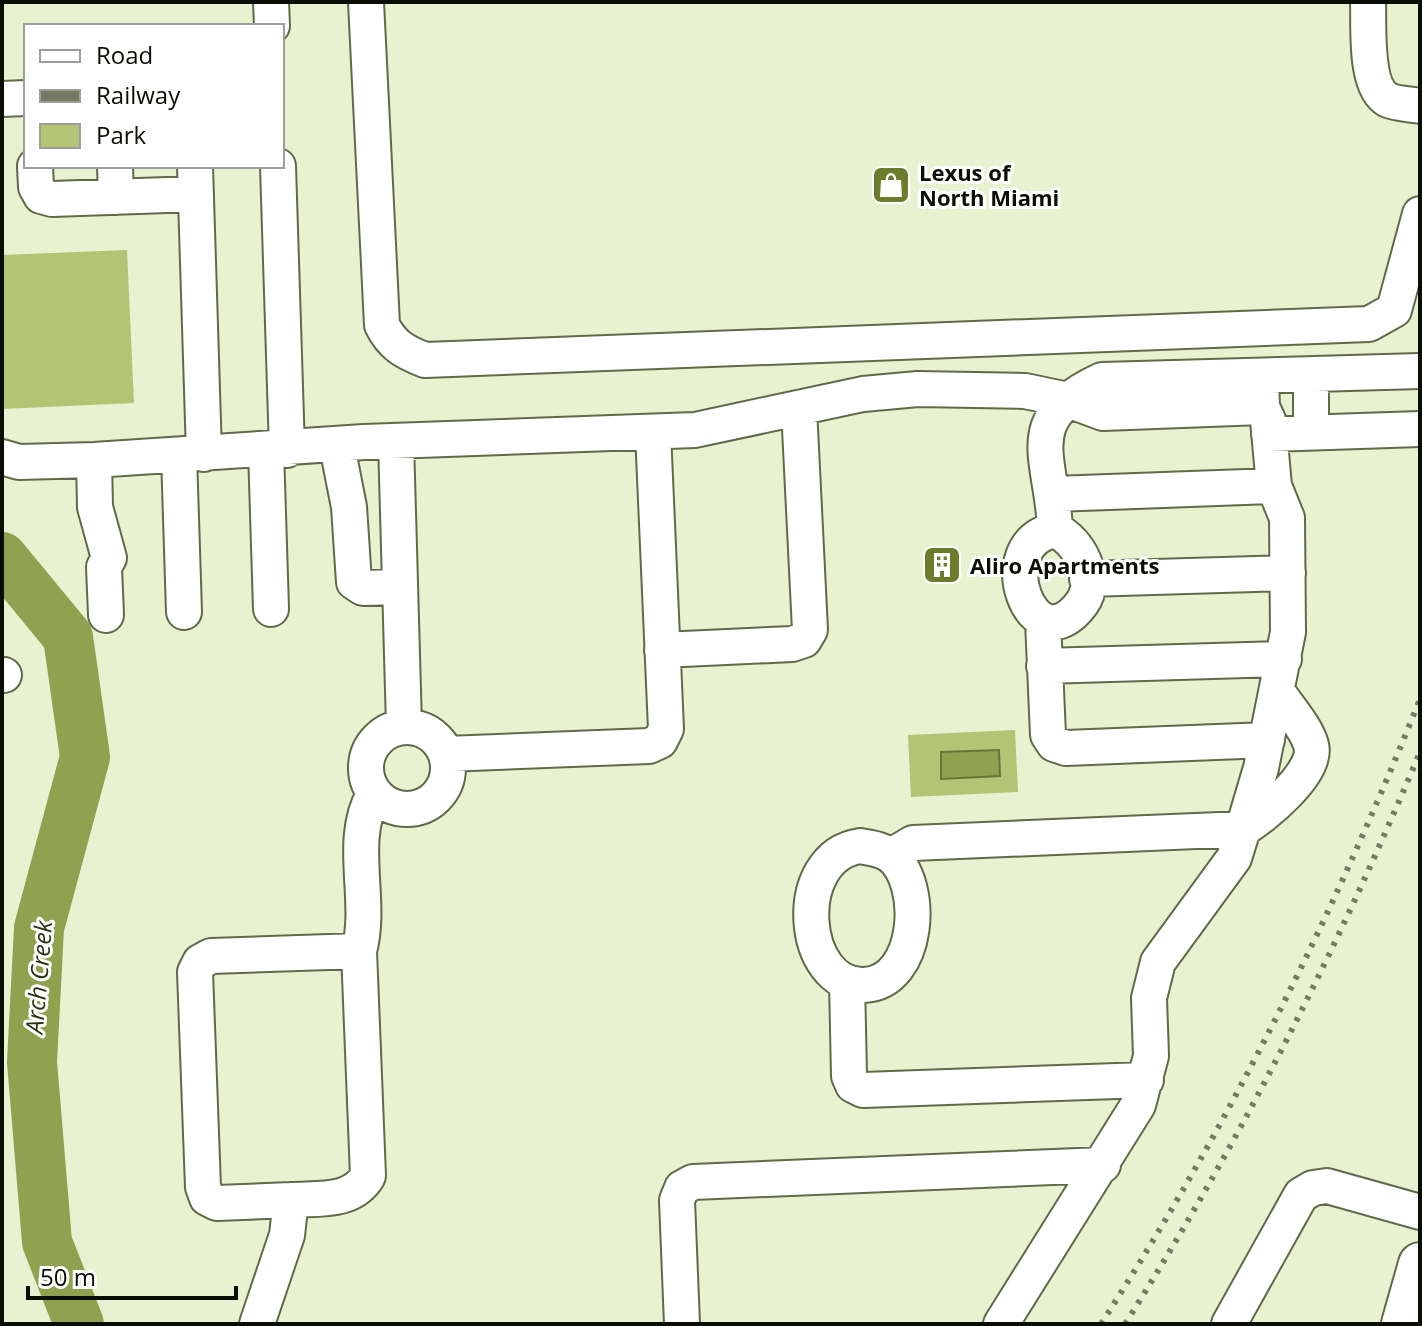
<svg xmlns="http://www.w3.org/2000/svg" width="1422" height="1326" viewBox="0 0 1422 1326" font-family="'Open Sans',sans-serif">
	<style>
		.green { fill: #b3c575 }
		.water { fill: #90a14f; stroke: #687538; stroke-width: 2 }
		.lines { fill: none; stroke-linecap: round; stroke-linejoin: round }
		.river { stroke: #90a14f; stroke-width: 50 }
		.minor-casing { stroke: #62694b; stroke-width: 38 }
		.major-casing { stroke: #62694b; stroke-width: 46 }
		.minor { stroke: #fff; stroke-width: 34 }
		.major { stroke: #fff; stroke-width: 42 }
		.rail { stroke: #747a64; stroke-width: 6; stroke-dasharray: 4 8; stroke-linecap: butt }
		.labels { text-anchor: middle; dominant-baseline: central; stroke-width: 6; stroke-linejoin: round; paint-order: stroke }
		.poi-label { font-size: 22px; font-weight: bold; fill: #0a0d03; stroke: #fff; text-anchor: start }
		.water-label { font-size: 24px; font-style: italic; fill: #2b320f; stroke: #fff }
	</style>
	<rect width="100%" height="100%" fill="#e9f2d0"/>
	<!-- green -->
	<path class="green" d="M 127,250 L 134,403 L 2,409 L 2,255 Z
		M 1015,730 L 1018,792 L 911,797 L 908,735 Z"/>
	<!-- water -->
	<path class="water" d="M 999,750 L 1000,776 L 941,779 L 941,752 Z"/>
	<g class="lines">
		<!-- river -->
		<path class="river" d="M 2,557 L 68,637 L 85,757 L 39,928 L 32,1062 L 47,1242 L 79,1324"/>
		<defs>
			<path id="minor" d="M 271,2 L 272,26
				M 366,2 L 382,325 C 392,345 404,352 425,360 L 1369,324 L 1394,310 L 1420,214
				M 1368,2 C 1369,26 1364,87 1388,100 C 1397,104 1411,104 1420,106
				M 2,99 L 26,98
				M 35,166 L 36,187 L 41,196 L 52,199 L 196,194
				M 115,166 L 116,197
				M 195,166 L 204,454
				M 278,166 L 287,450
				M 1311,394 L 1311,432
				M 1269,434 L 1420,429
				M 396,441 L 404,726
				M 337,446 L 349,507 L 354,582 L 363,588 L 400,587
				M 266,450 L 271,609
				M 179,455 L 184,612
				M 2,457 L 19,462 L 94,460 L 364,442 L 695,430 L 863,394 L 918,389 L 1025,391 L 1068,400 L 1103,413 L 1262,407
				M 94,460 L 95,507 L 109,558 L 104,567 L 106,615
				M 1054,494 L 1274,486
				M 1055,530 C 1053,459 1016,419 1102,380 L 1420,371
				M 1055,530 C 1079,540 1099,579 1082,603 C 1033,670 986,542 1055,530 Z
				M 1087,579 L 1288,573
				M 1043,621 L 1048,735 L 1054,744 L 1066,748 L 1267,740
				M 662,650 L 792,644 L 804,640 L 810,630 L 799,408
				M 1044,666 L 1284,659
				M 2,675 L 4,675
				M366 768a41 41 0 1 1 82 0a41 41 0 1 1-82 0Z
				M 446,754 L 649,746 L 660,741 L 666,729 L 653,432
				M 860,846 C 870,848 881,849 890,855 C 926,882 920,983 864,985 C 800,987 789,857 860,846 Z
				M 891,856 L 913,843 L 1243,829 L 1261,768 L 1288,632 L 1287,518 L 1274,486 L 1268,420 L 1262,407 L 1261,376
				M 847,982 L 849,1076 L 853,1085 L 863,1090 L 1146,1080
				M 291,1200 L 217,1203 L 207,1198 L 203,1187 L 195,972 L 200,962 L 211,956 L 359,951
				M 257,1324 L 287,1235 L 291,1200 C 319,1198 352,1203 368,1176 L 359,951 C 373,900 347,841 374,794
				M 682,1324 L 677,1200 L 682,1188 L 693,1182 L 1103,1165
				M 1001,1324 L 1138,1105 L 1151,1056 L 1149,998 L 1158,962 L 1234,858 L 1243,829 C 1263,817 1319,772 1311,745 C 1306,727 1288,708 1278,692
				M 1229,1324 L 1301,1195 L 1313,1188 L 1327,1186 L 1420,1212"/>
			<path id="major" d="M 1403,1324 L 1420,1264"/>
		</defs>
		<!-- minor casing -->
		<use href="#minor" class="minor-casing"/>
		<!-- major casing -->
		<use href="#major" class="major-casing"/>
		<!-- minor -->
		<use href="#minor" class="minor"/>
		<!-- major -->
		<use href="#major" class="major"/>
		<!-- rail -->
		<path class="rail" d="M 1101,1324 C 1228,1127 1333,916 1420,699
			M 1125,1324 C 1240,1142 1337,950 1420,752"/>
	</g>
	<!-- icons -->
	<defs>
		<symbol id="shop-square" viewBox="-11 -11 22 22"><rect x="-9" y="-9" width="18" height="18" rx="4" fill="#6c7c2a" stroke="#fff"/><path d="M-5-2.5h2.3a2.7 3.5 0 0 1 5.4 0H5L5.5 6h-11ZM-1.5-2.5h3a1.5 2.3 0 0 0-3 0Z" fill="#fff"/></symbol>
		<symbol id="building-square" viewBox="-11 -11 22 22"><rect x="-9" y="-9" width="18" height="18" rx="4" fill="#6c7c2a" stroke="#fff"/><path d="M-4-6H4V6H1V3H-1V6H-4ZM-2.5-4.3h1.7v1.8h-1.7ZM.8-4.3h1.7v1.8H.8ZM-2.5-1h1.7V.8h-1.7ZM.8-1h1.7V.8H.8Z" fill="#fff"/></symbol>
	</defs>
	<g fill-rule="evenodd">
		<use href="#shop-square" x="869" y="163" width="44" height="44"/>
		<use href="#building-square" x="920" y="543" width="44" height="44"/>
	</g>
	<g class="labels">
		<!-- poi labels -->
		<g class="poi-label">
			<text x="919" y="172">Lexus of<tspan x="919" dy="25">North Miami</tspan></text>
			<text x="970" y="565">Aliro Apartments</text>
		</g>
		<!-- water labels -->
		<g class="water-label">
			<text transform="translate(38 977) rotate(-85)">Arch Creek</text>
		</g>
	</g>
	<!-- border -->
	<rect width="1422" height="1326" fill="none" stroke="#0a0d03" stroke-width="8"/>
	<!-- legend -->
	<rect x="24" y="24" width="260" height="144" fill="#ffffff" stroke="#9d9e9a" stroke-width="2"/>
	<rect x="40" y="50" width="40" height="12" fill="#ffffff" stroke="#9d9e9a" stroke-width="2"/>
	<text x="96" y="64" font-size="24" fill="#0a0d03">Road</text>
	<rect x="40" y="90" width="40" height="12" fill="#747a64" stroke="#9d9e9a" stroke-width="2"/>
	<text x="96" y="104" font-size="24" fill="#0a0d03">Railway</text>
	<rect x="40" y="124" width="40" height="24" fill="#b3c575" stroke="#9d9e9a" stroke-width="2"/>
	<text x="96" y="144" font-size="24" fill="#0a0d03">Park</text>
	<!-- scale -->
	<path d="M28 1286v12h208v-12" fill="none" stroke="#0a0d03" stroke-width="4"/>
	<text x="40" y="1286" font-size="24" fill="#0a0d03" stroke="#ffffff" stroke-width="6" paint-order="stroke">50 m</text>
</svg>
